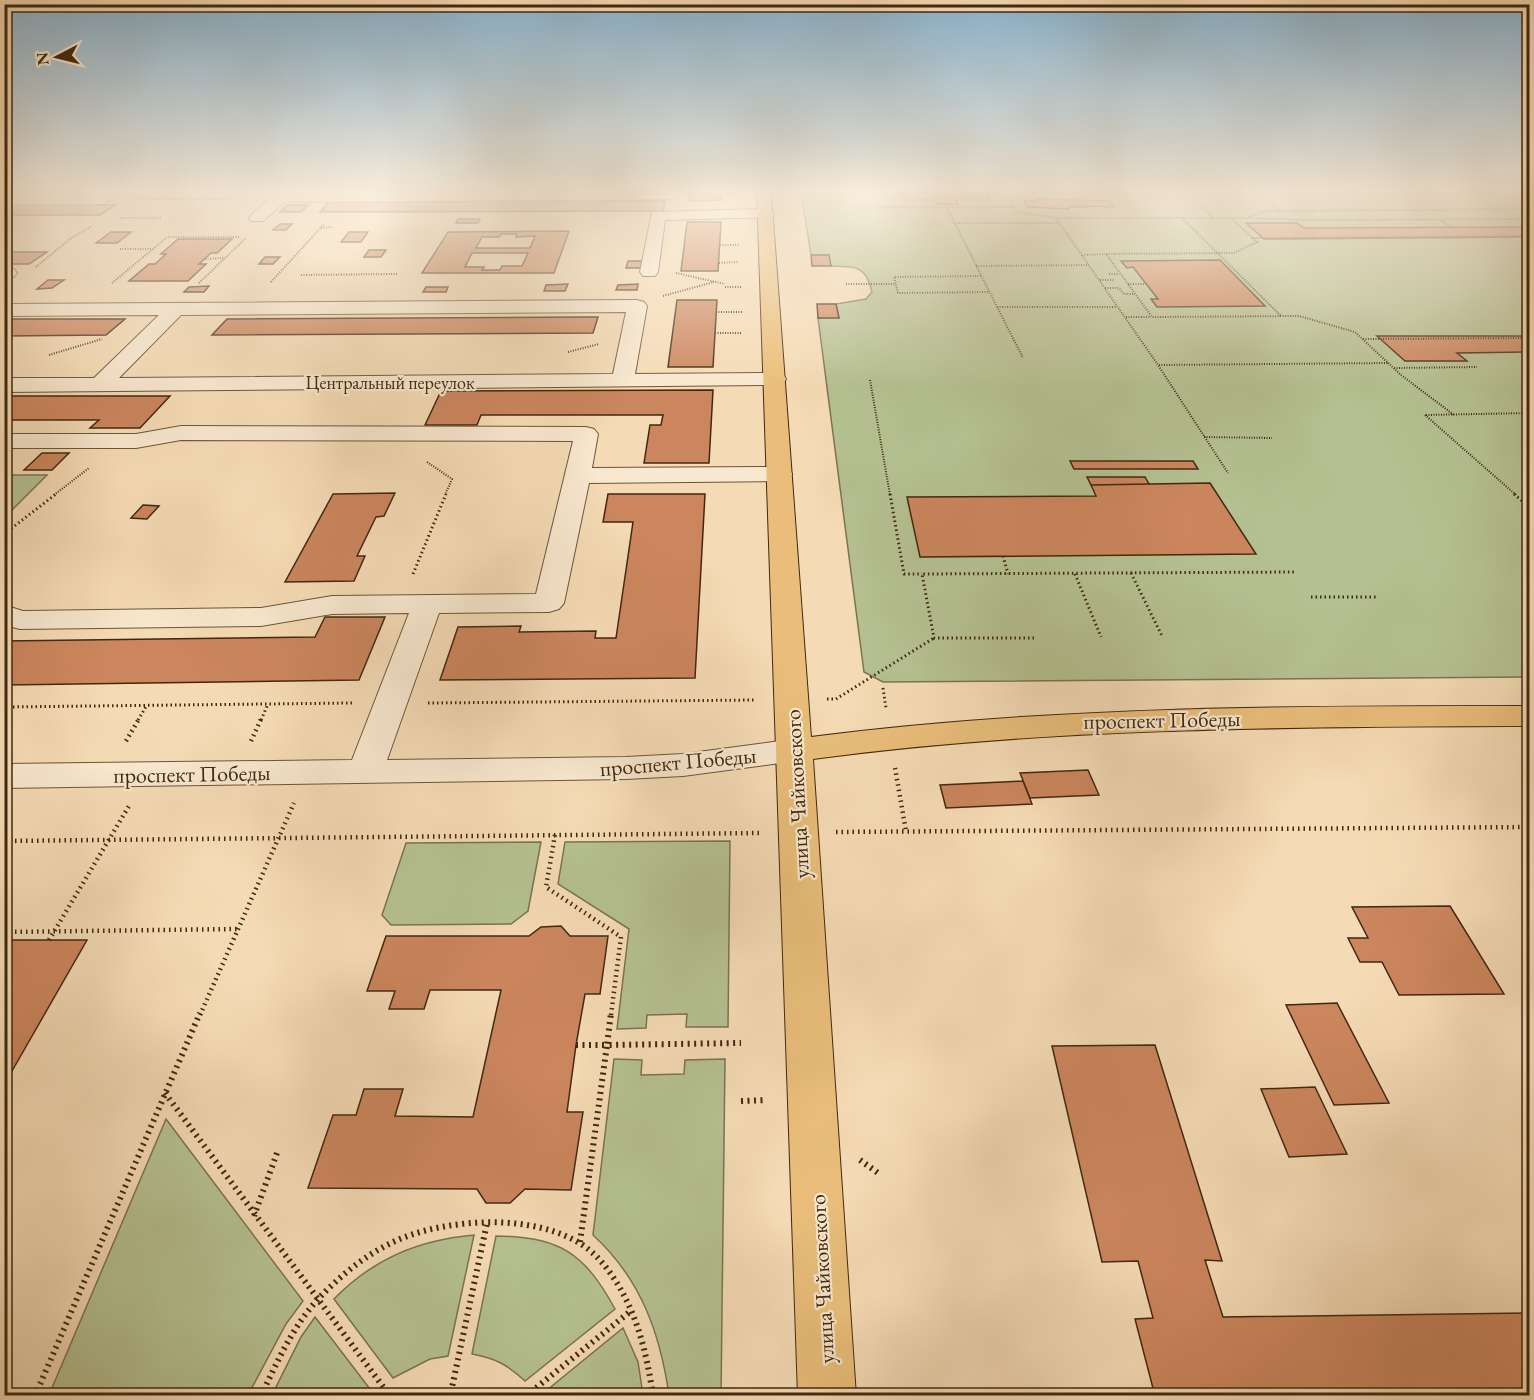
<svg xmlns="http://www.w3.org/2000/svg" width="1534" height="1400" viewBox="0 0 1534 1400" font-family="'EB Garamond',serif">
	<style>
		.green { fill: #b5c192; stroke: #7a7451; stroke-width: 1.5 }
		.building { fill: #cc865e; stroke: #402810; stroke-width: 1.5; fill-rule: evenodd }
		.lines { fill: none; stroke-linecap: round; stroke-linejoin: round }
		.minor-casing { stroke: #6d5539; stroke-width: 2 }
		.major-casing { stroke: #402810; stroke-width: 2 }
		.path-far3 { stroke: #402810; stroke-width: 2; stroke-dasharray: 1 1.5; stroke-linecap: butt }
		.path-far2 { stroke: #402810; stroke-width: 3; stroke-dasharray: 1.5 3; stroke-linecap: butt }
		.path-far1 { stroke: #402810; stroke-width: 4.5; stroke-dasharray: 1.5 4; stroke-linecap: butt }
		.path { stroke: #402810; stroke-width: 6; stroke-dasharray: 2 4.5; stroke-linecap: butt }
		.minor { fill: #f8e8cf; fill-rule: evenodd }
		.major { fill: #eabe7a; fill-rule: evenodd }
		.labels { text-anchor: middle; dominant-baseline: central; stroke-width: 4.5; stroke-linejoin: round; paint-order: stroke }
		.far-street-label { font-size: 18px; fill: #402810; stroke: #f8e8cf }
		.street-label { font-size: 22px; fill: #402810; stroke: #f8e8cf }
	</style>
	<rect width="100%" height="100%" fill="#f5dbb5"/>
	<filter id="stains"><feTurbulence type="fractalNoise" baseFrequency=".00333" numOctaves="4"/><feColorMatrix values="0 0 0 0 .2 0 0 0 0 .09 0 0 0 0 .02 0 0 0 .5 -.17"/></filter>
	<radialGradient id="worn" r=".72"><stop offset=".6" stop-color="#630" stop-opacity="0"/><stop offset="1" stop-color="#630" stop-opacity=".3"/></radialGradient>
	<!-- green -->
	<path class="green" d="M 801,192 L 1529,192 L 1529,677 L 883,682 L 864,672 L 818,318 L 839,317 L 836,304 L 866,299 L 872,292 C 866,265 856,267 831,266 L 828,255 L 811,255 Z
		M 5,475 L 47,475 L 5,517 Z
		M 730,841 L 728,1027 L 686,1027 L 687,1014 L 647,1015 L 646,1028 L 617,1029 L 629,929 L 558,884 L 565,842 Z
		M 541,842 L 528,911 L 511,924 L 391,925 L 382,915 L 406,843 Z
		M 614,1059 L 642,1060 L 641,1075 L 684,1074 L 685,1060 L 725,1059 L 721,1395 L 669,1395 C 660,1333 641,1279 593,1235 Z
		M 166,1119 L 303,1301 L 286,1324 L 248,1395 L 49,1395 Z
		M 474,1235 L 448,1356 L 430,1359 L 393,1378 L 334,1299 C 373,1259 418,1240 474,1235 Z
		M 496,1236 C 560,1236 585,1254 615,1309 L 525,1381 C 508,1365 495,1358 472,1354 Z
		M 315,1317 L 373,1393 L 371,1395 L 272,1395 L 301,1337 Z
		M 623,1328 L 638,1362 L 643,1395 L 541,1395 Z"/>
	<!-- building -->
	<path class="building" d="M 690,192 L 721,192 L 721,200 L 689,201 Z
		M 897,192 L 992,192 L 994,195 L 988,195 L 990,200 L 956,200 L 958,204 L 935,204 L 934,200 L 904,200 L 902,194 L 898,194 Z
		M 1036,199 L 1109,201 L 1114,207 L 1085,206 L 1086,207 L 1068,207 L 1069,209 L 1027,207 L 1024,201 L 1037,201 Z
		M 665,201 L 663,211 L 320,212 L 329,202 Z
		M 4,205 L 115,205 L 100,215 L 4,215 Z
		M 287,205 L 308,205 L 301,212 L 280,212 Z
		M 458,219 L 480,219 L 478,223 L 456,223 Z
		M 687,222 L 721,222 L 718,271 L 681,271 Z
		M 1246,223 L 1297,223 L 1304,228 L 1530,227 L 1530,237 L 1264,239 Z
		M 280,224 L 292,224 L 286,230 L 273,230 Z
		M 569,231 L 554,273 L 422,273 L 448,232 ZM 501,234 L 517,234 L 516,237 L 535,236 L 530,248 L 476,248 L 482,237 L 499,237 ZM 472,253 L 528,253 L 522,266 L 502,266 L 500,270 L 482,270 L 484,267 L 465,267 Z
		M 111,232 L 131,232 L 117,243 L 96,243 Z
		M 349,232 L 368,232 L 361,242 L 341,242 Z
		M 178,239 L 232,239 L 217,253 L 211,253 L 199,264 L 206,264 L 188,281 L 129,281 L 149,264 L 155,264 L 166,254 L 161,254 Z
		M 369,250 L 386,250 L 381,257 L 364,257 Z
		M 4,252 L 47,252 L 29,264 L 4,264 Z
		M 811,255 L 829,255 L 831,266 L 812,266 Z
		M 265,257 L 280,257 L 273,264 L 259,264 Z
		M 1220,260 L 1265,306 L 1157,307 L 1151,299 L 1158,299 L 1133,267 L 1127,268 L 1121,261 Z
		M 628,261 L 642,261 L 641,268 L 626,268 Z
		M 48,280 L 64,280 L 52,288 L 37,289 Z
		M 568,284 L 565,291 L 544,291 L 546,285 Z
		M 638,284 L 637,290 L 616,290 L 618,285 Z
		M 209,286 L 204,292 L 184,292 L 189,287 Z
		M 426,287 L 448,287 L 446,292 L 423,292 Z
		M 677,300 L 717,300 L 713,367 L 668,367 Z
		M 817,304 L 836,304 L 839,318 L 818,318 Z
		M 581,317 L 598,317 L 593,333 L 212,335 L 227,319 Z
		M 4,319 L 125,319 L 106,335 L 4,336 Z
		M 1377,336 L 1530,336 L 1530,352 L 1457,353 L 1467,361 L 1405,361 Z
		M 713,390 L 709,463 L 644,463 L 650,425 L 661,425 L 663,415 L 481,415 L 477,425 L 425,425 L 441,391 Z
		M 4,396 L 170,396 L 140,428 L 90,428 L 99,420 L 4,420 Z
		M 42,453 L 69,453 L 52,470 L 24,470 Z
		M 1070,461 L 1193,461 L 1198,469 L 1074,469 Z
		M 1087,477 L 1145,477 L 1149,484 L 1091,485 Z
		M 1210,483 L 1256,554 L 920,557 L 907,497 L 1096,496 L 1091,485 Z
		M 395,493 L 384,516 L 376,517 L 357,556 L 365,556 L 354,581 L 285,582 L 333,494 Z
		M 608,494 L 705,494 L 695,678 L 440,680 L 458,627 L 521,626 L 519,632 L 596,631 L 595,638 L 616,638 L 633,522 L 603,522 Z
		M 143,505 L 159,506 L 147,519 L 131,518 Z
		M 325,617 L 385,617 L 359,680 L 4,685 L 4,641 L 315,637 Z
		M 1088,770 L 1099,795 L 1030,798 L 1020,773 Z
		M 1023,781 L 1032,804 L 946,808 L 940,785 Z
		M 1450,906 L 1504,994 L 1399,995 L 1382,962 L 1360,962 L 1348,938 L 1368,938 L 1352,907 Z
		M 561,926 L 570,936 L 608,936 L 600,994 L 585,994 L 576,1045 L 567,1112 L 583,1112 L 571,1190 L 525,1189 L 510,1203 L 486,1203 L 477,1189 L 308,1188 L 333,1115 L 356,1115 L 364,1089 L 403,1089 L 395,1116 L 473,1117 L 501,990 L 430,990 L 424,1009 L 389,1009 L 395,991 L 367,991 L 386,936 L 529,936 L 541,927 Z
		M 4,940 L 87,940 L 4,1085 Z
		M 1337,1003 L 1389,1103 L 1334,1105 L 1286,1005 Z
		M 1155,1045 L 1222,1261 L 1205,1260 L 1223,1317 L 1530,1313 L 1530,1396 L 1155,1396 L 1135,1319 L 1153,1318 L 1138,1261 L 1102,1262 L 1052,1046 Z
		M 1315,1087 L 1347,1154 L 1289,1157 L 1261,1089 Z"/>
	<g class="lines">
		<defs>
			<path id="minor" d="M 105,192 L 122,192 L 104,204 L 4,205 L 4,195 L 101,194 Z
				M 277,192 L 678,192 L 679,194 L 671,199 L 284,202 L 263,221 L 251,221 L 249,218 L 251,215 Z
				M 766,209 L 774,214 L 772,217 L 665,220 L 658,272 L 655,276 L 643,276 L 640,272 L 652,212 Z
				M 4,268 L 14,269 L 17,273 L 14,277 L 4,278 Z
				M 637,300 L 644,302 L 647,306 L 635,374 L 775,373 L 783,374 L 786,379 L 783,384 L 775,385 L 4,392 L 4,378 L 94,378 L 159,315 L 4,316 L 4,304 ZM 626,312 L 613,374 L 119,378 L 181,315 Z
				M 181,426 L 586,427 L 594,429 L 598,434 L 592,468 L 780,467 L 789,469 L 792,474 L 789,479 L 780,481 L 589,483 L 564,603 L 559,609 L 549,612 L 439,613 L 387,760 L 626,757 L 683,754 L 795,739 L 807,742 L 812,750 L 807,758 L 795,761 L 683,776 L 626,779 L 4,788 L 4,764 L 352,760 L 409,613 L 332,614 L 261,626 L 20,629 L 4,625 L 4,605 L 23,611 L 261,608 L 332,596 L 536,594 L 573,441 L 181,440 L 136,448 L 4,448 L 4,434 L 136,434 Z"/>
			<path id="major" d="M 757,192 L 771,192 L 811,737 C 1050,706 1289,706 1530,706 L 1530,726 C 1290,727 1051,727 813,759 L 856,1396 L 798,1396 Z"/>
		</defs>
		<!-- minor casing -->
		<use href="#minor" class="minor-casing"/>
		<!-- major casing -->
		<use href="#major" class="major-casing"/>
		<!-- path-far3 -->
		<path class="path-far3" d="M 1258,192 L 1280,211
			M 138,199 L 238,199
			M 945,204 L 1023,358
			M 1201,206 L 1213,217
			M 877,207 L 1014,207 L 1005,192
			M 1014,207 L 1017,212 L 1056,218 L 1158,365 L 1228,473
			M 120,218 L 161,218
			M 1056,218 L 1247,218 L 1264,211 L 1530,209
			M 1182,218 L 1281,316
			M 1231,218 L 1257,242 L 1234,253 L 1106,254 L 1152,317 L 1299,316 L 1355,332 L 1401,375 L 1454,415
			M 1251,218 L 1304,220 L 1530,219
			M 1441,220 L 1453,228
			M 954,223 L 1059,223
			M 321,228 L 333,227
			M 1252,238 L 1530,236
			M 720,245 L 740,245
			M 120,249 L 153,249 L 167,237 L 240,237
			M 1082,255 L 1106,254
			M 205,259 L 225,258
			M 719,263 L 739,262
			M 976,266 L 1089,265
			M 36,267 L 70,239 L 92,226
			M 676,273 L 725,284
			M 1109,274 L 1119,274
			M 301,275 L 397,274
			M 981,276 L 894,277 L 898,293 L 989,292
			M 1100,280 L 1114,280
			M 271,282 L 325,223
			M 112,283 L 153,249
			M 199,283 L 246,238
			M 846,284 L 896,284
			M 1128,284 L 1146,284
			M 725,287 L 742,287
			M 1105,288 L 1119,288 L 1124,294 L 1134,294
			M 663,296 L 714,282
			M 997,307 L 1117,307
			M 716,312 L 742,312
			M 1126,317 L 1151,317
			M 715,333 L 741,333
			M 1363,339 L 1530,338
			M 568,352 L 599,344
			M 49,355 L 102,339
			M 1159,365 L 1388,363
			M 1394,368 L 1477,367
			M 870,380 L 890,495
			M 1425,415 L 1516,495
			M 1426,415 L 1530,413
			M 1204,437 L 1272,438
			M 427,462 L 452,479 L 445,495
			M 54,495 L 89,468"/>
		<!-- path-far2 -->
		<path class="path-far2" d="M 890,494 L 904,574 L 922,574
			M 1514,494 L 1530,508
			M 4,534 L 56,494
			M 1003,556 L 1008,574
			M 1131,573 L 1162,636
			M 413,574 L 446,494
			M 1075,574 L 1101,637
			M 1311,597 L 1376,597
			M 1034,638 L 934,638 L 922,574 L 1294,572
			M 883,688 L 886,708
			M 827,699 L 836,699 L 934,638
			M 428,703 L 754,700
			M 4,707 L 352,703
			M 4,715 L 11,707
			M 138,720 L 147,705
			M 261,720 L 268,704"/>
		<!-- path-far1 -->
		<path class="path-far1" d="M 126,741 L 139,719
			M 251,741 L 261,719
			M 895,768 L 906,831
			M 836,832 L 1530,827
			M 555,835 L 546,887 L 621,937 L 611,1015
			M 4,841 L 760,833
			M 4,932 L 238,929
			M 49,940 L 129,806
			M 200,1015 L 294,803"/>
		<!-- path -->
		<path class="path" d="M 576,1045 L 607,1045 L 611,1013
			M 165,1093 L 390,1396
			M 741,1101 L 767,1100
			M 860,1160 L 881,1175
			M 254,1216 L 277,1153
			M 580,1242 L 607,1045 L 741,1043
			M 451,1392 L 487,1223
			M 35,1396 L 200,1013
			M 261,1396 C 277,1362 293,1326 319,1298 C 339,1277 364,1256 391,1243 C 446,1216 553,1210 598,1258 C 633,1296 646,1347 653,1396
			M 435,1396 L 451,1392 L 479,1396
			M 526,1396 L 632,1310"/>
		<!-- minor -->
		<use href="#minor" class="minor"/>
		<!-- major -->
		<use href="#major" class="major"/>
	</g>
	<!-- sky -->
	<linearGradient id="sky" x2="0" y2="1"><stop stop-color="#8ab6d3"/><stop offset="0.49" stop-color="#faefde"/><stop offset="1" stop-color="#faefde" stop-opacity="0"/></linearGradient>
	<rect width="1534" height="388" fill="url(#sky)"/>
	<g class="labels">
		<!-- far-street labels -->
		<g class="far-street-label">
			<text x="390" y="382">Центральный переулок</text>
		</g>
		<!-- street labels -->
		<g class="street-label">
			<text transform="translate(1162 720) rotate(-1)">проспект Победы</text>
			<text transform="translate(678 762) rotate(-5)">проспект Победы</text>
			<text transform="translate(192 774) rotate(-1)">проспект Победы</text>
			<text transform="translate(797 794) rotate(-93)">улица Чайковского</text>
			<text transform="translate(822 1279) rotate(-93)">улица Чайковского</text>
		</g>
	</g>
	<!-- margin -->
	<rect width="1534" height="1400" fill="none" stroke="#f5dbb5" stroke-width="24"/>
	<rect x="6" y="6" width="1522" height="1388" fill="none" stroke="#402810" stroke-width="3"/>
	<rect x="12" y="12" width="1510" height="1376" fill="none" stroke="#402810" stroke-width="1.5"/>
	<!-- north arrow -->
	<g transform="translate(57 57) rotate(263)" stroke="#f8e8cf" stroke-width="4.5" paint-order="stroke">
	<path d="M0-4.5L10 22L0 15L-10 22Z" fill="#402810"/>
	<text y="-9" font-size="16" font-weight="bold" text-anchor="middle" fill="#402810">N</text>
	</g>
	<rect width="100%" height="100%" filter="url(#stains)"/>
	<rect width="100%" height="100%" fill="url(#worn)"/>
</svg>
